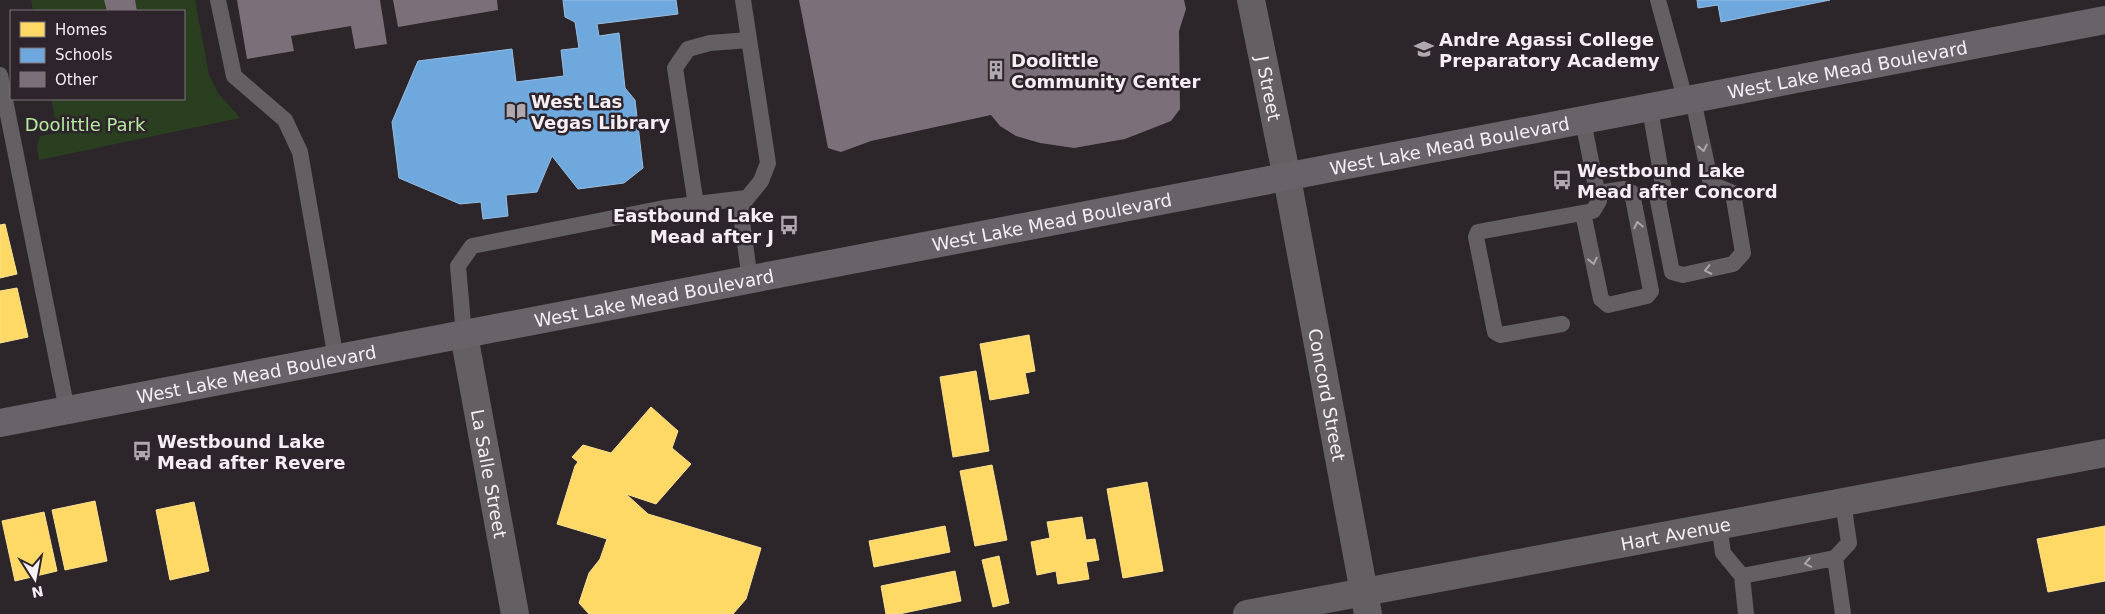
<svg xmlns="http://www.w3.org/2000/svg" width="2105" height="614" viewBox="0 0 2105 614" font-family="'DejaVu Sans',sans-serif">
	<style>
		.green { fill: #2a3f20 }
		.homes { fill: #ffd966; stroke: #fce091 }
		.schools { fill: #6fa8dc; stroke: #97bde3 }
		.building { fill: #7b6f7a }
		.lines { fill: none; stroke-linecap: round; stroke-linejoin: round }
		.service { stroke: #635f62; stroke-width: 16 }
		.minor { stroke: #635f62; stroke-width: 28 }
		.tertiary { stroke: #635f62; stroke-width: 28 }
		.primary { stroke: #696268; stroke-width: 28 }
		.oneway { stroke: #aca7ab }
		.labels { text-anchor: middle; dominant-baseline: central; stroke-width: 5; stroke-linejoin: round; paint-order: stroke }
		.poi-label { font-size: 18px; font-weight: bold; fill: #f5eff4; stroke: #2e242c; text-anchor: start }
		.street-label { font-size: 18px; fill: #f5eff4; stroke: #2e242c }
		.park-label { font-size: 18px; fill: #b6ec9f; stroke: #2e242c }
	</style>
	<rect width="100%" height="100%" fill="#2c262b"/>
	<!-- green -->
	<path class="green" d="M 31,0 L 195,0 L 209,75 L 218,93 L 240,118 L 39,160 L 37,147 L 40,136 L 58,133 L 51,99 L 184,99 L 184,11 L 33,11 Z"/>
	<!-- homes -->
	<path class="homes" d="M 5,224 L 17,274 L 0,278 L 0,225 Z
		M 17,288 L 28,337 L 0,343 L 0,291 Z
		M 1029,335 L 1035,371 L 1025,373 L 1029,393 L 990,400 L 980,344 Z
		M 976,371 L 989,451 L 953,457 L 940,377 Z
		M 651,407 L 678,431 L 672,448 L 691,464 L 656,504 L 626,494 L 648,514 L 761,548 L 746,599 L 733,614 L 589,614 L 579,603 L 589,573 L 600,559 L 607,539 L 557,524 L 575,466 L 578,462 L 572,457 L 583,445 L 611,453 Z
		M 992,465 L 1007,540 L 975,546 L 960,471 Z
		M 1147,482 L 1163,571 L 1123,578 L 1107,489 Z
		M 95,501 L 107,561 L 65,570 L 52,510 Z
		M 194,502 L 209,571 L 170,580 L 156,510 Z
		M 44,512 L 57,571 L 15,581 L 2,521 Z
		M 1082,517 L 1086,540 L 1095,539 L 1099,560 L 1086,562 L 1089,579 L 1058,584 L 1056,571 L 1037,575 L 1031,542 L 1050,538 L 1047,522 Z
		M 945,526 L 950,552 L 874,567 L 869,541 Z
		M 2105,526 L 2105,581 L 2048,592 L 2037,539 Z
		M 999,556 L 1009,603 L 993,607 L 982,560 Z
		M 955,571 L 961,601 L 899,614 L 886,614 L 881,586 Z"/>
	<!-- schools -->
	<path class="schools" d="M 563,0 L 676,0 L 678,14 L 597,24 L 599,36 L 619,33 L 625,88 L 635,100 L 643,168 L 624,183 L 578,189 L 552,156 L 537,192 L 506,195 L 508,216 L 483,219 L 481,202 L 460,204 L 399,178 L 392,122 L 418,61 L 512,49 L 516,82 L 564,76 L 561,50 L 579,48 L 575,22 L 565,17 Z
		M 1697,0 L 1830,0 L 1721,22 L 1718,5 L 1698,8 Z"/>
	<!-- building -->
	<path class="building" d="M 104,0 L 135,0 L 137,11 L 107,11 Z
		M 237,0 L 380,0 L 387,44 L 355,49 L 351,26 L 291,36 L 294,51 L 247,59 Z
		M 393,0 L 497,0 L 498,10 L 398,27 Z
		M 799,0 L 1184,0 L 1186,9 L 1179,31 L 1180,109 L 1171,121 L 1125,139 L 1074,148 L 1040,143 L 1016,136 L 1000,126 L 991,115 L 871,141 L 841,152 L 834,150 L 828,148 Z"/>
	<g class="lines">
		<!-- service -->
		<path class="service" d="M 218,0 L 234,76 L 285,120 L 300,152 L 336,359
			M 743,0 L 768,163 L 761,181 L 740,207 L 750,280
			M 1658,0 L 1686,102
			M 0,75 L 67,410
			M 1650,109 L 1664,190 L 1658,201 L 1672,272 L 1683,275 L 1733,264 L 1743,253 L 1733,193 L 1711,184 L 1693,100
			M 696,205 L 675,68 L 688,49 L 710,43 L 749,40
			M 1583,213 L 1601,299 L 1608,305 L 1647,296 L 1651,291 L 1632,193 L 1624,189 L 1598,193
			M 1562,324 L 1500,335 L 1495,332 L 1476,237 L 1478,232 L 1593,211 L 1599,201 L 1583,121
			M 464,335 L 458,266 L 472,246 L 664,208 L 746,198
			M 1719,525 L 1723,553 L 1742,576
			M 1835,558 L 1849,543 L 1843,502
			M 1746,614 L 1742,576 L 1835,558 L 1843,614"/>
		<!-- minor -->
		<g class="minor">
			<path id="s1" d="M 464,335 L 515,614"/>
			<path id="s2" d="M 1247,614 L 2105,453"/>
		</g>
		<!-- tertiary -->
		<path class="tertiary" id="s3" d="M 1251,0 L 1287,178 L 1368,614"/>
		<!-- primary -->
		<path class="primary" id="s4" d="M 0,423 L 2105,20"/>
	</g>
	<!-- one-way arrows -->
	<defs><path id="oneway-chevron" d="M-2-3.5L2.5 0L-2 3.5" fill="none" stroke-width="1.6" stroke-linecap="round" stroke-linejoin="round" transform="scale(1.25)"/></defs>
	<g class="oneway">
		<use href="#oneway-chevron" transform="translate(1703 148) rotate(78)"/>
		<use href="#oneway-chevron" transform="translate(1638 225) rotate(-101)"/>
		<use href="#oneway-chevron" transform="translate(1593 261) rotate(78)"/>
		<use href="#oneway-chevron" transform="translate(1708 270) rotate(168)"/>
		<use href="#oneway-chevron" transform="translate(1808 563) rotate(169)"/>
	</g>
	<!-- icons -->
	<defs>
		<symbol id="school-bare" viewBox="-9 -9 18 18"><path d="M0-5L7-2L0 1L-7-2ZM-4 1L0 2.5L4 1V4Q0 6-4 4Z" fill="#afa9ae" stroke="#2e242c" stroke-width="2.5" paint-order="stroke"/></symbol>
		<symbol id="building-bare" viewBox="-9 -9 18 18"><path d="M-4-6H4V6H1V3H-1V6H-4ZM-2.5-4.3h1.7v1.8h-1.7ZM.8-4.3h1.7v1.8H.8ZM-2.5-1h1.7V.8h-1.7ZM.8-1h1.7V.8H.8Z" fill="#afa9ae" stroke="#2e242c" stroke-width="2.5" paint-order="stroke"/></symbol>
		<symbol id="library-bare" viewBox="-9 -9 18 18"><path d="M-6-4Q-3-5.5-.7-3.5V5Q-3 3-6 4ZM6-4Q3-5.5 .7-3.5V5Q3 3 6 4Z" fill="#afa9ae" stroke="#2e242c" stroke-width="2.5" paint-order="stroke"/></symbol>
		<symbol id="bus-bare" viewBox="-9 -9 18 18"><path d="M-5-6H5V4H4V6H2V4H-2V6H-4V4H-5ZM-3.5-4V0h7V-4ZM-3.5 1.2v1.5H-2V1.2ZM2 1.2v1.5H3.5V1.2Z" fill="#afa9ae" stroke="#2e242c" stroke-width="2.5" paint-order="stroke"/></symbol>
	</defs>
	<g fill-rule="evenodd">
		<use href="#school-bare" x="1410" y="35" width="28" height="28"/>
		<use href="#building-bare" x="982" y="56" width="28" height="28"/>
		<use href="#library-bare" x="502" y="97" width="28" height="28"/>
		<use href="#bus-bare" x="1548" y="166" width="28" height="28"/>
		<use href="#bus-bare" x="775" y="211" width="28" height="28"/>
		<use href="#bus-bare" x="128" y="437" width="28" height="28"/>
	</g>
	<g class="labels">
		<!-- poi labels -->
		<g class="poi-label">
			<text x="1439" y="39">Andre Agassi College<tspan x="1439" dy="21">Preparatory Academy</tspan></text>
			<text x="1011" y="60">Doolittle<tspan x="1011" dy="21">Community Center</tspan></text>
			<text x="531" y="101">West Las<tspan x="531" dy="21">Vegas Library</tspan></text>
			<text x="1577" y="170">Westbound Lake<tspan x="1577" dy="21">Mead after Concord</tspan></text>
			<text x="774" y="215" text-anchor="end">Eastbound Lake<tspan x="774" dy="21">Mead after J</tspan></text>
			<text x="157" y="441">Westbound Lake<tspan x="157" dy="21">Mead after Revere</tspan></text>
		</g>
		<!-- street labels -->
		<g class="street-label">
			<text stroke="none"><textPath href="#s4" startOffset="1881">West Lake Mead Boulevard</textPath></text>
			<text stroke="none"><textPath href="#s3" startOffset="90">J Street</textPath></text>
			<text stroke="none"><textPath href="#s4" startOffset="1476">West Lake Mead Boulevard</textPath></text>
			<text stroke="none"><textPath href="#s4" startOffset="1071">West Lake Mead Boulevard</textPath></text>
			<text stroke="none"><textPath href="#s4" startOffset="666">West Lake Mead Boulevard</textPath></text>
			<text stroke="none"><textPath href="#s4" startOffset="261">West Lake Mead Boulevard</textPath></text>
			<text stroke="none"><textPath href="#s3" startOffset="402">Concord Street</textPath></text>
			<text stroke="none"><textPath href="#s1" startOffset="141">La Salle Street</textPath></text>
			<text stroke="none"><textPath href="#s2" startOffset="436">Hart Avenue</textPath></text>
		</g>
		<!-- park labels -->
		<g class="park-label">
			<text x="85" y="124">Doolittle Park</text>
		</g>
	</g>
	<!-- legend -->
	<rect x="10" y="10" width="175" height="90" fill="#2e242c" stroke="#7e757c"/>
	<rect x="20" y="22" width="25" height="15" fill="#ffd966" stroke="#7e757c"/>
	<text x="55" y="35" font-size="15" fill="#f5eff4">Homes</text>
	<rect x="20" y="48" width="25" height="15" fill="#6fa8dc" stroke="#7e757c"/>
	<text x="55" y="60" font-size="15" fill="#f5eff4">Schools</text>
	<rect x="20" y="72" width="25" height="15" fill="#7b6f7a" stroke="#7e757c"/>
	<text x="55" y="85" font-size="15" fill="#f5eff4">Other</text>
	<!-- north arrow -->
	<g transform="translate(35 579) rotate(169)" stroke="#2e242c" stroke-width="4" paint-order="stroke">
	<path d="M0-4L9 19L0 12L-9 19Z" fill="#f5eff4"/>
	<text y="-8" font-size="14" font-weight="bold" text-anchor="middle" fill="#f5eff4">N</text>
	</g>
</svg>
